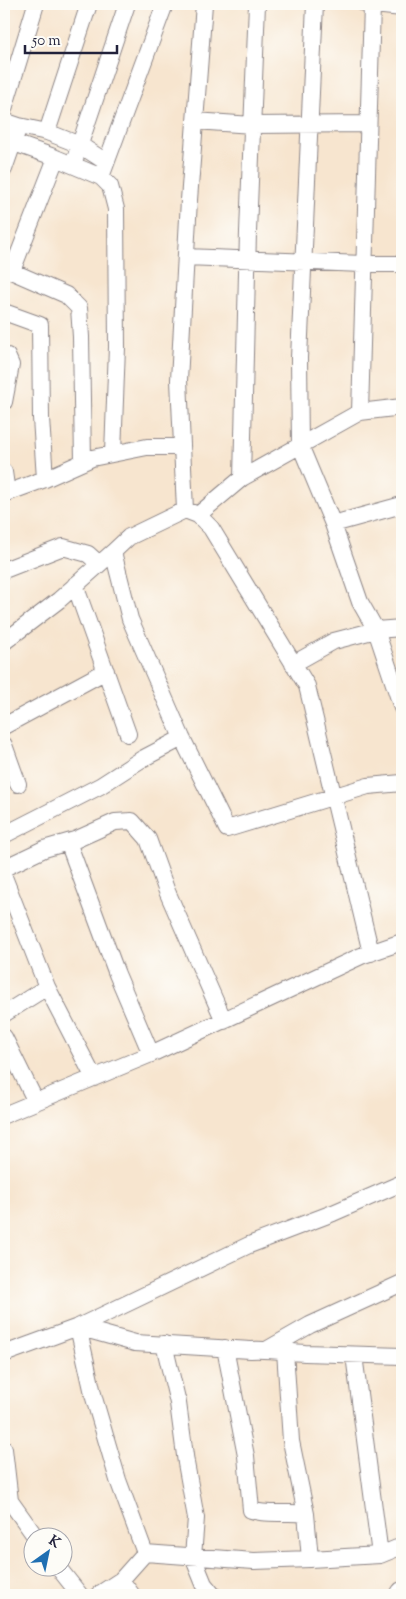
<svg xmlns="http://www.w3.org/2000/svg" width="406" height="1599" viewBox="0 0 406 1599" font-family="'Sorts Mill Goudy',serif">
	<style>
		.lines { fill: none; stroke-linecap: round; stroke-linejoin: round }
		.minor-casing { stroke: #8c8485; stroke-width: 18 }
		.major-casing { stroke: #8c8485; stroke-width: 22 }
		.minor { stroke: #fff; stroke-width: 16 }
		.major { stroke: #fff; stroke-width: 20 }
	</style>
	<rect width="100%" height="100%" fill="#fdfcf7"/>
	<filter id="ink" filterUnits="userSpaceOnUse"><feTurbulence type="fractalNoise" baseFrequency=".02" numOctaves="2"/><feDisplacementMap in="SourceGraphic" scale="10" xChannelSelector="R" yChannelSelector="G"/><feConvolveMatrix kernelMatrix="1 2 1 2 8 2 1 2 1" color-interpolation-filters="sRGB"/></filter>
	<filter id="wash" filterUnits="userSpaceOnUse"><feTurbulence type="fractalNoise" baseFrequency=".0096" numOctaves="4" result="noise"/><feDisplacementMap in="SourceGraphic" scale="20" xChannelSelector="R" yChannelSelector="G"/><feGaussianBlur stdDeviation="1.12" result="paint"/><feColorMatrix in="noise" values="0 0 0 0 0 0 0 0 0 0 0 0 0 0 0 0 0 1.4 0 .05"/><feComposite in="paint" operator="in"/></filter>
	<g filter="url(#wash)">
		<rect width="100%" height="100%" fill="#f7e5cf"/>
	</g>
	<g filter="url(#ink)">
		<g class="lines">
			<defs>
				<path id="minor" d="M 204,4 L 189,200 L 179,380 L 185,510 L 198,515 L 211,528 L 307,686 L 371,953
					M 315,4 L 299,358 L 300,445 L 333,524 L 360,602 L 376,630 L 402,708
					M 365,4 L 402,8
					M 4,109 L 36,4
					M 4,121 L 19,126 L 4,169
					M 195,121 L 252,125 L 368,124
					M 19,126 L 47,132 L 80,145 L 106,162
					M 47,132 L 89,4
					M 14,143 L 51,156 L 101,177 L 110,186 L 116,209 L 117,347 L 113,453
					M 73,165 L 127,4
					M 101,177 L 165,4
					M 186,257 L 363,264 L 402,264
					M 4,268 L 66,295 L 79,308 L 81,337 L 83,462
					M 12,271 L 56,158
					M 4,312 L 40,325 L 41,418 L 45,479
					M 4,356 L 7,356 L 11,365 L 4,402
					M 360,412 L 372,5
					M 4,472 L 7,493
					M 242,478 L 248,232 L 257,4
					M 4,494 L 45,479 L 92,458 L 147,447 L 182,447
					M 185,510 L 129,537 L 113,552 L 130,619 L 182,738 L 227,829 L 368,786 L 402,783
					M 198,515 L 242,478 L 360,412 L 402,407
					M 333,524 L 402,505
					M 4,570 L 63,547 L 88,554 L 99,564
					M 75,585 L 128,734
					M 4,642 L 59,600 L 113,552
					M 293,664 L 334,641 L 376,630 L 402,628
					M 4,726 L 106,671
					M 4,745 L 18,784
					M 4,835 L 100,786 L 142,759 L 182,738
					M 68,842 L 117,974 L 151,1054
					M 4,868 L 44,849 L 75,840 L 115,822 L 132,821 L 148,839 L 166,889 L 224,1021
					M 4,877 L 47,987 L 4,1014
					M 47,987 L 94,1078
					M 4,1037 L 36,1102
					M 4,1115 L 151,1054 L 361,956 L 402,942
					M 164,1344 L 178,1403 L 186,1463 L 196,1518 L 193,1557 L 204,1584 L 213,1595
					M 225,1348 L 246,1456 L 251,1510 C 269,1516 288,1511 306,1514 L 310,1559
					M 268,1349 L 310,1325 L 402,1283
					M 285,1351 L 291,1441 L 306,1514
					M 4,1354 L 78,1327 L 249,1245 L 333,1213 L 402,1183
					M 354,1355 L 380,1555 L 402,1546
					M 4,1449 L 10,1501 L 35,1536
					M 380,1555 L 310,1559 L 254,1561 L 145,1553 L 118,1480 L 94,1398 L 78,1327 L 135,1343 L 251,1350 C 269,1349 287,1352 305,1353 C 338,1354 370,1355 402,1356
					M 57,1566 L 80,1595
					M 121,1580 L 132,1595
					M 98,1595 L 121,1580 L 145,1553"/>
				<path id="major" d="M 400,1595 L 402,1592"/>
			</defs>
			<!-- minor casing -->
			<use href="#minor" class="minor-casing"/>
			<!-- major casing -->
			<use href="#major" class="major-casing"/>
			<!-- minor -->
			<use href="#minor" class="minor"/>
			<!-- major -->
			<use href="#major" class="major"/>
		</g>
	</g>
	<!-- margin -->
	<rect width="406" height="1599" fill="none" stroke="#fdfcf7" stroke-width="20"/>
	<!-- north arrow -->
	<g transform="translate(48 1552) rotate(33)"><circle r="24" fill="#fdfcf7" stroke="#a5a5ac"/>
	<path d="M0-4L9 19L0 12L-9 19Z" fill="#1f6fb2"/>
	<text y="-8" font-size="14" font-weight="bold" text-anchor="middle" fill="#22223b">K</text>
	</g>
	<!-- scale -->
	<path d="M25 45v8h92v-8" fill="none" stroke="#22223b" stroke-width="2.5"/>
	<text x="32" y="45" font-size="15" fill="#22223b" stroke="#fdfcf7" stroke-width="4" paint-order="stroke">50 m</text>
</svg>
